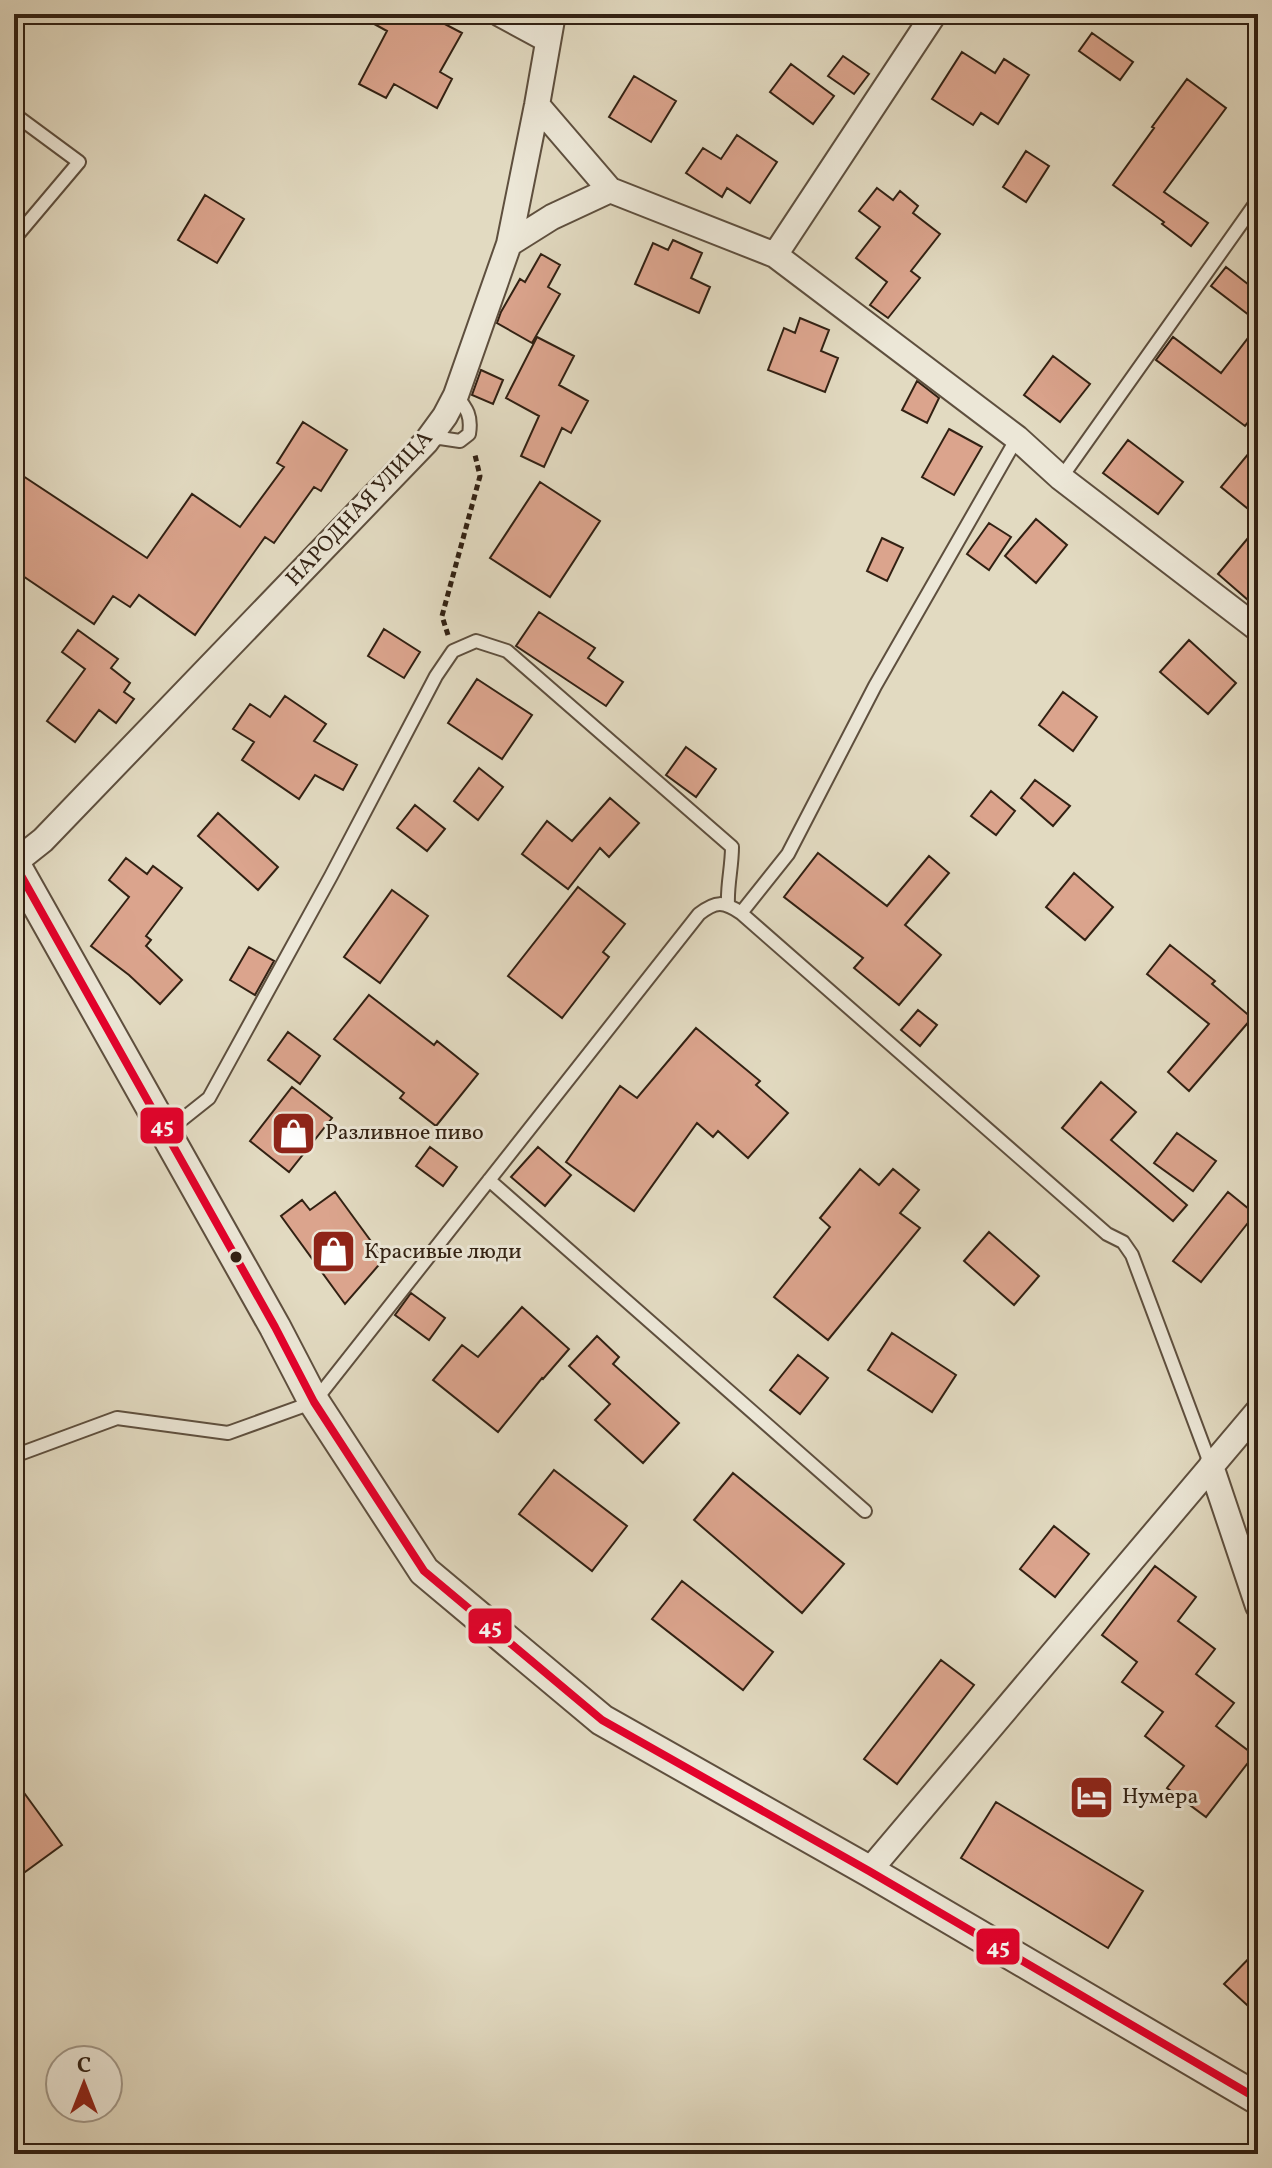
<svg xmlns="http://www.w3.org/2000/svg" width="1272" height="2168" viewBox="0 0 1272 2168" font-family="Vollkorn,serif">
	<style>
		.building { fill: #dba48d; stroke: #322113; stroke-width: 2 }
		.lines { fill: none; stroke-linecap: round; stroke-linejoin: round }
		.service-casing { stroke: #5e4f3e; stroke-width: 16 }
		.minor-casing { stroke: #5e4f3e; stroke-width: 28 }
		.tertiary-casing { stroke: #5e4f3e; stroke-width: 34 }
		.path { stroke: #322113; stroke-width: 5; stroke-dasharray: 6 4; stroke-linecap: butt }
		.service { stroke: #ece7d7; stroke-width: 12 }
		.minor { stroke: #ece7d7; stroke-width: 24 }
		.tertiary { stroke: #ece7d7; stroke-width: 30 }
		.bus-1-casing { stroke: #ece7d7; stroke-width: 14 }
		.bus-1 { stroke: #e4002b; stroke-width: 8 }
		.bus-dot { fill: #322113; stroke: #ece7d7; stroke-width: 3 }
		.labels { text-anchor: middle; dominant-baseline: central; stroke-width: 6; stroke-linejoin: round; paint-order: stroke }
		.street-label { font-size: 22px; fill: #322113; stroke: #ece7d7 }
		.poi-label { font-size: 22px; fill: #322113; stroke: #ece7d7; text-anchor: start }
		.line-badge { stroke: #ece7d7; stroke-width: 3 }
		.badge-label { font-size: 22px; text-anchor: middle; font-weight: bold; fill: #fff }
	</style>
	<rect width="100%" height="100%" fill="#e2dac1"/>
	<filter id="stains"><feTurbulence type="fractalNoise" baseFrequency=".0025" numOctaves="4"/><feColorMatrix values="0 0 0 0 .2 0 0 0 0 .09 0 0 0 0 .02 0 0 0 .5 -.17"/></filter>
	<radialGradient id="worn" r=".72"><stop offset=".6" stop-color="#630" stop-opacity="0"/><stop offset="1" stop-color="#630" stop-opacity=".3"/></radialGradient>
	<!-- building -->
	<path class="building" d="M 356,14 L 443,14 L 439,21 L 462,33 L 440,72 L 452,79 L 437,108 L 394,84 L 386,98 L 359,84 L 387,31 Z
		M 1092,33 L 1133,62 L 1120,80 L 1079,51 Z
		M 962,52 L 995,73 L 1004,59 L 1029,75 L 998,124 L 981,113 L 973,125 L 932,99 Z
		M 843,56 L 869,74 L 854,94 L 828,76 Z
		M 791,64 L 834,96 L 813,124 L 770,92 Z
		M 634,76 L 676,101 L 651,142 L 609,117 Z
		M 1187,79 L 1226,108 L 1164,192 L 1208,223 L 1191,246 L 1162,224 L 1164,222 L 1113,185 L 1154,128 L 1152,127 Z
		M 737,135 L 777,162 L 750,203 L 727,188 L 722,197 L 686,173 L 703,148 L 721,159 Z
		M 1026,151 L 1049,166 L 1026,202 L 1003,187 Z
		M 877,188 L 893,200 L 900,191 L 918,206 L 913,213 L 940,234 L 911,271 L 920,278 L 888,318 L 870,305 L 887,282 L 856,258 L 880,227 L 859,211 Z
		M 205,195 L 244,219 L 217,263 L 178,240 Z
		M 673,240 L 702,253 L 691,278 L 710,287 L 699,313 L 635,284 L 653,243 L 668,250 Z
		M 541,254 L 560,265 L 548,287 L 560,294 L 532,343 L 497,323 L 501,312 L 520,279 L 525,282 Z
		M 1226,267 L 1258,292 L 1258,322 L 1211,286 Z
		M 800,318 L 829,330 L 821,351 L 838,358 L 825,392 L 768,370 L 784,328 L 795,333 Z
		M 1258,325 L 1258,410 L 1245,426 L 1156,360 L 1173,337 L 1221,373 Z
		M 537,337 L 574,356 L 559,385 L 588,401 L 571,433 L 562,428 L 544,467 L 521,456 L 539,416 L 506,398 Z
		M 1053,356 L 1090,384 L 1060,422 L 1024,395 Z
		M 481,370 L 503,380 L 493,404 L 472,395 Z
		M 917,381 L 939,398 L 927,423 L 902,410 Z
		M 303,422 L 347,450 L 321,491 L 314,487 L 274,543 L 265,537 L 195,635 L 139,595 L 130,607 L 113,596 L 94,624 L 14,570 L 14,470 L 147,558 L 192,494 L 240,527 L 284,467 L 277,463 Z
		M 949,429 L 982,447 L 954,495 L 922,477 Z
		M 1128,440 L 1183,482 L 1158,514 L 1103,473 Z
		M 1258,442 L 1258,517 L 1221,487 Z
		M 540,482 L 600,521 L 550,597 L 490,558 Z
		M 1036,519 L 1067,545 L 1036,583 L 1005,556 Z
		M 989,523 L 1011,537 L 989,570 L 967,554 Z
		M 1258,526 L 1258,588 L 1248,600 L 1218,574 Z
		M 882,538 L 903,548 L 887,581 L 867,571 Z
		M 539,612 L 595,648 L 588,658 L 623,682 L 606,706 L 516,646 Z
		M 384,629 L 420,652 L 404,678 L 368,656 Z
		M 78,630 L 118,659 L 111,668 L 130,683 L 124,692 L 134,699 L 116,723 L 99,710 L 75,742 L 47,721 L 85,669 L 62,652 Z
		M 1189,640 L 1236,683 L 1208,714 L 1160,672 Z
		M 477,679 L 532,715 L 502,759 L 448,723 Z
		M 1063,692 L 1097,717 L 1073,751 L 1039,725 Z
		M 285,696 L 326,724 L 314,741 L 357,765 L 343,790 L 315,775 L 299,799 L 242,760 L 254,742 L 233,729 L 250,704 L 270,717 Z
		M 686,747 L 716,769 L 696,797 L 666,775 Z
		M 479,768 L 503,787 L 478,820 L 454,801 Z
		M 1035,780 L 1070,806 L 1053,826 L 1021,798 Z
		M 991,791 L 1015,811 L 996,835 L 971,816 Z
		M 610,798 L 639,823 L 609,857 L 600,848 L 568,889 L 522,854 L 547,821 L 572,841 Z
		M 415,805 L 445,829 L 427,851 L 397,828 Z
		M 218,813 L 278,867 L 258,890 L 198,836 Z
		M 818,853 L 887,906 L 929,856 L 949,873 L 905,925 L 941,955 L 899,1005 L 854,968 L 863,958 L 784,897 Z
		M 126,858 L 147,874 L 153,866 L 182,888 L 146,936 L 151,940 L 146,946 L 182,980 L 160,1004 L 129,975 L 91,946 L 129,897 L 109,880 Z
		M 1074,873 L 1113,907 L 1085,940 L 1046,907 Z
		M 578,887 L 625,924 L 603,952 L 609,957 L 562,1018 L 508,976 Z
		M 392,890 L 428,916 L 380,983 L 344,957 Z
		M 1170,945 L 1215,981 L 1212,984 L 1252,1018 L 1189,1091 L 1168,1072 L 1209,1024 L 1147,974 Z
		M 249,947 L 274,961 L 255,995 L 230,980 Z
		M 369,995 L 434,1045 L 437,1041 L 478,1074 L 436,1126 L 400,1098 L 404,1093 L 334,1039 Z
		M 918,1010 L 937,1025 L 920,1046 L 901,1030 Z
		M 696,1028 L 760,1081 L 756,1085 L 788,1113 L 748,1158 L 718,1131 L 713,1137 L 697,1123 L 634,1211 L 566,1162 L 620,1086 L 637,1098 Z
		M 288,1032 L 320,1056 L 300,1084 L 268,1060 Z
		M 1101,1082 L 1136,1112 L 1111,1140 L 1187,1205 L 1173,1221 L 1062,1128 Z
		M 292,1087 L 332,1118 L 289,1172 L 250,1141 Z
		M 1177,1133 L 1216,1161 L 1193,1191 L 1154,1163 Z
		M 430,1147 L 457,1167 L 443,1186 L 416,1166 Z
		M 538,1147 L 571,1175 L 545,1206 L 511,1177 Z
		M 860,1169 L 879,1185 L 893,1169 L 919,1190 L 900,1213 L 920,1228 L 828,1340 L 774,1297 L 830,1227 L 820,1218 Z
		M 335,1192 L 384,1259 L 345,1304 L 281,1216 L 302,1200 L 310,1210 Z
		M 1228,1192 L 1255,1214 L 1201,1282 L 1173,1261 Z
		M 989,1232 L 1039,1276 L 1014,1305 L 964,1261 Z
		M 411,1293 L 445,1318 L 429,1340 L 395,1315 Z
		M 522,1307 L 569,1349 L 543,1379 L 542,1378 L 498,1432 L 433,1380 L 462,1345 L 478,1357 Z
		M 892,1333 L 956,1375 L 932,1412 L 868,1370 Z
		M 597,1336 L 619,1357 L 613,1364 L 679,1423 L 643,1463 L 595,1420 L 610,1404 L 569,1366 Z
		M 798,1355 L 828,1378 L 800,1414 L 770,1390 Z
		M 554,1470 L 627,1526 L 592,1571 L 519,1514 Z
		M 733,1473 L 844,1564 L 802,1613 L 694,1520 Z
		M 1054,1526 L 1089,1554 L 1055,1597 L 1020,1569 Z
		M 1155,1566 L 1196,1597 L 1178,1621 L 1215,1649 L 1196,1674 L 1234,1703 L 1216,1726 L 1254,1755 L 1206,1817 L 1167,1788 L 1184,1766 L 1145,1736 L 1163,1712 L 1122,1682 L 1137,1662 L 1102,1635 Z
		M 682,1581 L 773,1652 L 743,1690 L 652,1619 Z
		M 941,1660 L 974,1685 L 897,1784 L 864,1759 Z
		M 14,1779 L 62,1845 L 14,1880 Z
		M 996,1802 L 1143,1891 L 1108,1948 L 961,1858 Z
		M 1258,1949 L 1258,2015 L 1224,1984 Z"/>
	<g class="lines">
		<defs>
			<path id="service" d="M 14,114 L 79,162 L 14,239
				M 429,441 L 440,438 L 460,441 L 469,434 C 472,416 467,409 456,395
				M 1061,478 L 1258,200
				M 741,913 L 788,854 L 875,686 L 1017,438
				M 165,1133 L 209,1098 L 331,876 L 436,676 L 453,651 L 476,641 L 507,651 L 732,847 C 732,867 727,885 728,904
				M 489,1180 L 865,1511
				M 14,1456 L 117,1418 L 228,1433 L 314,1402 L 699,914 C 716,901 723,901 741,913 L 1107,1234 L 1123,1242 L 1132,1255 L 1211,1466"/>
			<path id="minor" d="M 500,14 L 548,40
				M 537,105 L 610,190 L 775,255 L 1017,438 L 1061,478 L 1258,629
				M 509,244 L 552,217 L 610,190
				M 775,255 L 934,14
				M 14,863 L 43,840 L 426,442 L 445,416 L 456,395 L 509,244 L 537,105 L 553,14
				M 1211,1466 L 1258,1606
				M 869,1871 L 1258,1411"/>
			<path id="tertiary" d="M 14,863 L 275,1327 L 314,1402 L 424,1571 L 602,1720 L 869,1871 L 1258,2099"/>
		</defs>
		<!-- service casing -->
		<use href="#service" class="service-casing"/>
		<!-- minor casing -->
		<use href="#minor" class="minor-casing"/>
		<!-- tertiary casing -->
		<use href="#tertiary" class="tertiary-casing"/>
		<!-- path -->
		<path class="path" d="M 448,635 L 442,616 L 480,476 L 475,455"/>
		<!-- service -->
		<use href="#service" class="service"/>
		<!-- minor -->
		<use href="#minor" class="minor"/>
		<!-- tertiary -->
		<use href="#tertiary" class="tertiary"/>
		<defs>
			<path id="bus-1" d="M 14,863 L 275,1327 L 314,1402 L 424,1571 L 602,1720 L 869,1871 L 1258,2099"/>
		</defs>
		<!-- bus-1 casing -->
		<use href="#bus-1" class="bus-1-casing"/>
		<!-- bus-1 -->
		<use href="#bus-1" class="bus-1"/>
	</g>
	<!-- icons -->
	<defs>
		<symbol id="shop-square" viewBox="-11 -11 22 22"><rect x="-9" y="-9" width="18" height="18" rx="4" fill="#8f2418" stroke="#ece7d7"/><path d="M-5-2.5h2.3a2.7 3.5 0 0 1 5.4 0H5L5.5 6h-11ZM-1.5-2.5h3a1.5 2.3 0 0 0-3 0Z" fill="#fff"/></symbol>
		<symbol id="hotel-square" viewBox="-11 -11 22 22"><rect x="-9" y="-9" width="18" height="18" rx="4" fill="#8f2418" stroke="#ece7d7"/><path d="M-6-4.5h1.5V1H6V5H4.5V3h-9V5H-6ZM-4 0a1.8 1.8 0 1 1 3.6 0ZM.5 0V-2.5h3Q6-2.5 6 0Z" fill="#fff"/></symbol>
	</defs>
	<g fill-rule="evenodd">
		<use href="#shop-square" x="268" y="1108" width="51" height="51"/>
		<use href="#shop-square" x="308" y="1226" width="51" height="51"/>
		<use href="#hotel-square" x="1066" y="1772" width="51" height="51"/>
	</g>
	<!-- markers -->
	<circle class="bus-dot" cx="236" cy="1257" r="7"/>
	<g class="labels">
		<!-- street labels -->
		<g class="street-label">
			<text transform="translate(360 509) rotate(-47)">НАРОДНАЯ УЛИЦА</text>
		</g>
		<!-- poi labels -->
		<g class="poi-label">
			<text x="325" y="1133">Разливное пиво</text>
			<text x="364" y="1252">Красивые люди</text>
			<text x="1122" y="1797">Нумера</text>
		</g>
	</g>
	<g class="line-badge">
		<rect x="139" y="1106" width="46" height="39" rx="8" fill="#e4002b"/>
		<rect x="467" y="1607" width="46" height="38" rx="8" fill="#e4002b"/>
		<rect x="975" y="1927" width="46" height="39" rx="8" fill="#e4002b"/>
	</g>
	<g class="badge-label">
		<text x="162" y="1133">45</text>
		<text x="490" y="1634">45</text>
		<text x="998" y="1954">45</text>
	</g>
	<!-- margin -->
	<rect width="1272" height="2168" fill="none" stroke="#e2dac1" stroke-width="48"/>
	<rect x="16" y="16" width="1240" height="2136" fill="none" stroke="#322113" stroke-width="4"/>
	<rect x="24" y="24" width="1224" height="2120" fill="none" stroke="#322113" stroke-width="2"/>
	<!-- north arrow -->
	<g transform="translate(84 2084)"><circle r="38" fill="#ece7d7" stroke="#a29889" stroke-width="2"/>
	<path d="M0-6L14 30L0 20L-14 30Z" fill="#8f2418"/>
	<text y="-12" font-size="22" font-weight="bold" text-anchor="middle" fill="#322113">С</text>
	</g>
	<rect width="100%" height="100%" filter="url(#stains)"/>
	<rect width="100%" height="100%" fill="url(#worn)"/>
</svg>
